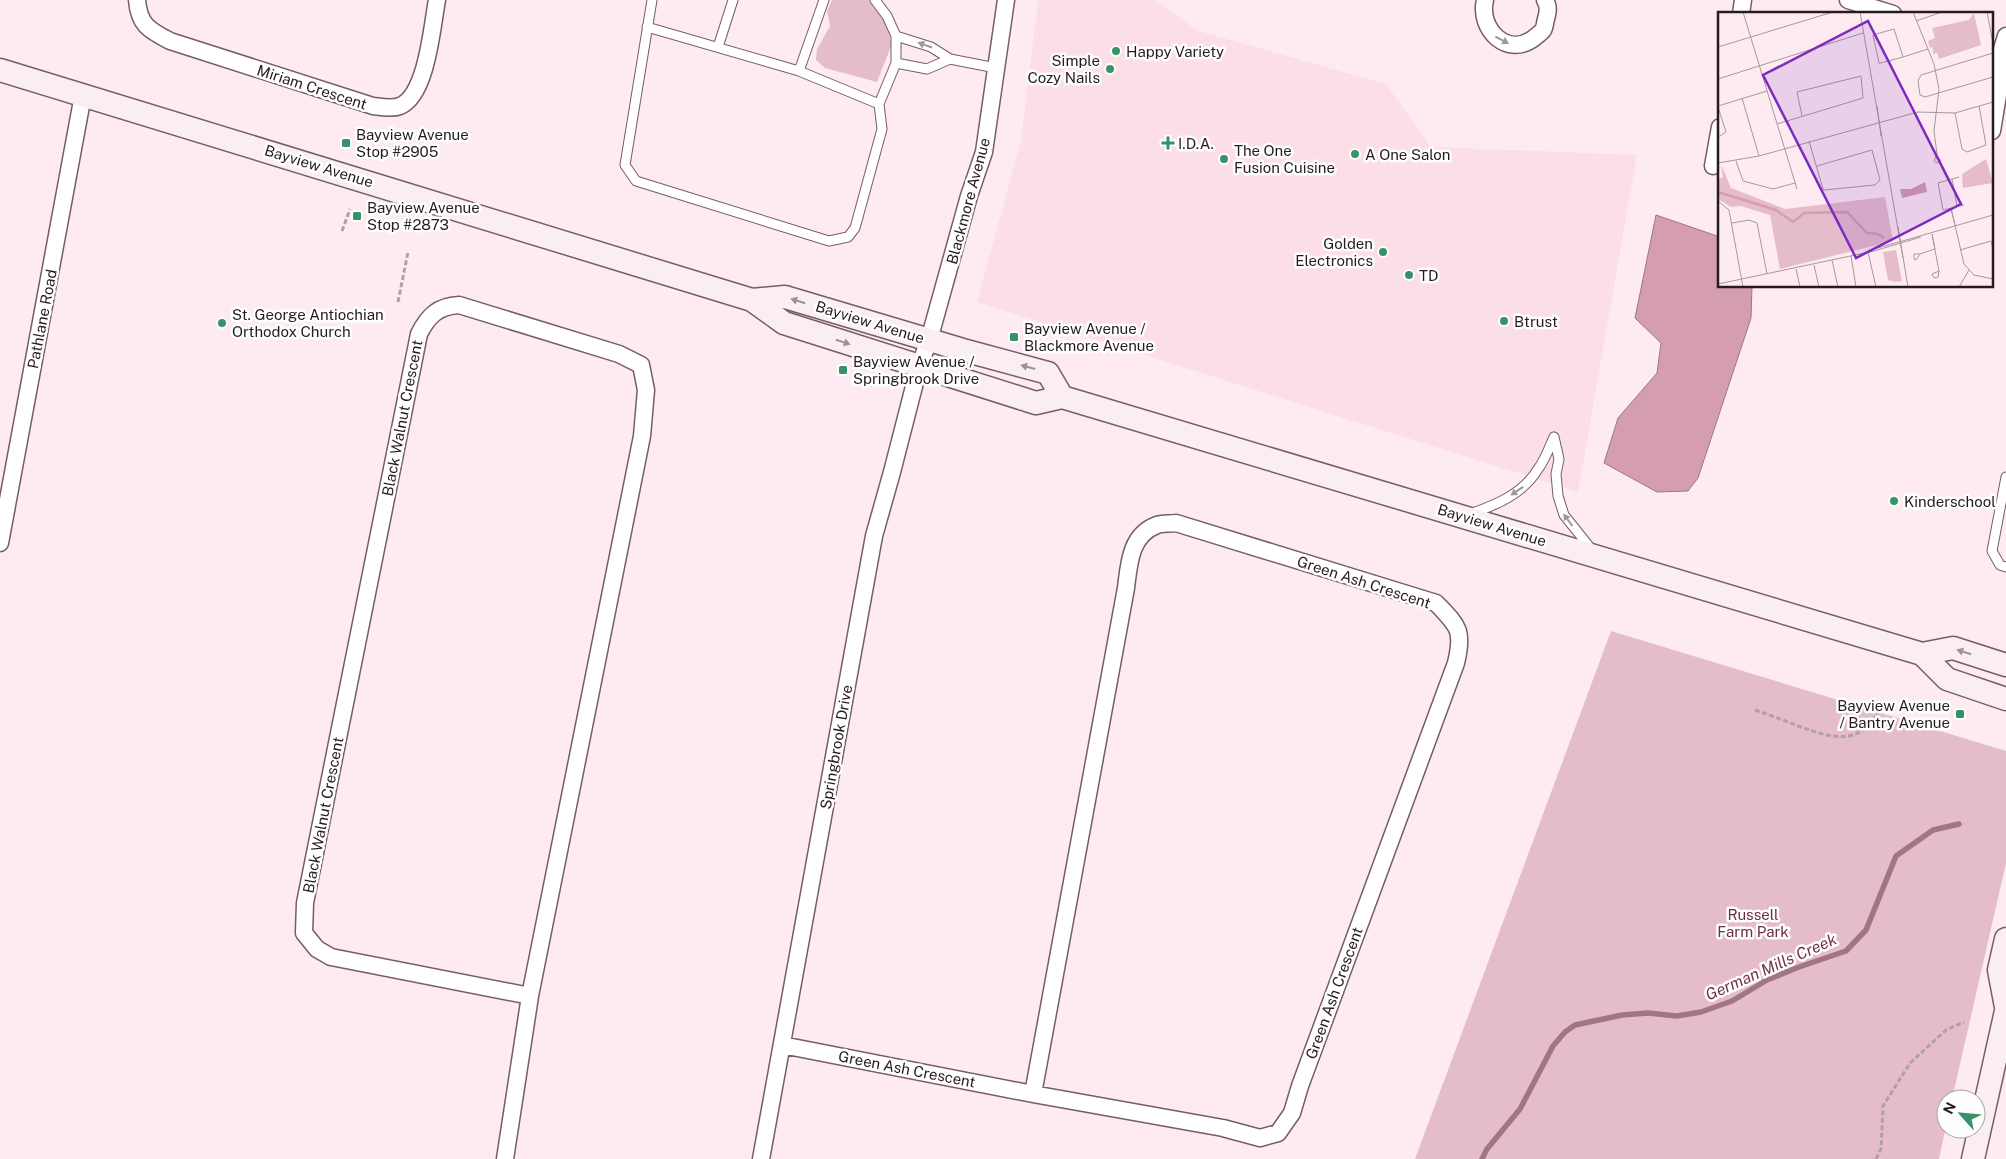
<svg xmlns="http://www.w3.org/2000/svg" width="2006" height="1159" viewBox="0 0 2006 1159" font-family="'Public Sans',sans-serif">
	<style>
		.built { fill: #fbdee7 }
		.green { fill: #e5bdca }
		.water { fill: #d49db0; stroke: #a07684 }
		.lines { fill: none; stroke-linecap: round; stroke-linejoin: round }
		.stream { stroke: #a07684; stroke-width: 5.5 }
		.lane-casing { stroke: #765d65; stroke-width: 11 }
		.street-casing { stroke: #765d65; stroke-width: 19 }
		.secondary-casing { stroke: #765d65; stroke-width: 25 }
		.path { stroke: #b0a1a6; stroke-width: 3; stroke-dasharray: 5 2.5; stroke-linecap: butt }
		.lane { stroke: #fff; stroke-width: 9 }
		.street { stroke: #fff; stroke-width: 16 }
		.secondary { stroke: #fbeef3; stroke-width: 22 }
		.oneway { fill: #9d999a }
		.oneway2 { fill: #9b9094 }
		.poi-dot { fill: #379268; stroke: #fefefe; stroke-width: 2 }
		.labels { text-anchor: middle; dominant-baseline: central; stroke-width: 5; stroke-linejoin: round; paint-order: stroke }
		.poi-label { font-size: 15px; fill: #261c1f; stroke: #fefefe; text-anchor: start }
		.street-label { font-size: 15px; fill: #261c1f; stroke: #fefefe }
		.park-label { font-size: 15px; fill: #6f2c48; stroke: #fefefe }
		.water-label { font-size: 16px; font-style: italic; fill: #74304c; stroke: #fefefe }
		.inset-river { fill: none; stroke: #d49db0; stroke-width: 2.5 }
		.inset-road { fill: none; stroke: #a7989d; stroke-width: 1 }
		.view { fill: #7b2cbf; fill-opacity: 0.15; stroke: #7b2cbf; stroke-width: 2.5 }
		.inset-edge { fill: none; stroke: #261c1f; stroke-width: 2.5 }
	</style>
	<rect width="100%" height="100%" fill="#fdebf1"/>
	<!-- built -->
	<path class="built" d="M 1038,0 L 1155,0 L 1198,31 L 1386,84 L 1431,147 L 1637,155 L 1578,492 L 977,302 L 1021,141 Z"/>
	<!-- green -->
	<path class="green" d="M 832,0 L 872,0 L 883,16 L 892,44 L 877,82 L 825,68 L 816,60 L 817,49 L 830,26 L 827,11 Z
		M 1611,631 L 2006,751 L 2006,863 L 1952,1099 L 1946,1099 L 1946,1127 L 1939,1159 L 1415,1159 Z"/>
	<!-- water -->
	<path class="water" d="M 1656,215 L 1720,237 L 1720,286 L 1752,286 L 1751,318 L 1698,478 L 1688,491 L 1657,492 L 1604,463 L 1618,418 L 1657,373 L 1661,343 L 1635,318 Z"/>
	<g class="lines">
		<!-- stream -->
		<path class="stream" d="M 1482,1159 L 1487,1149 L 1520,1109 L 1553,1046 L 1565,1032 L 1575,1025 L 1622,1015 L 1648,1013 L 1677,1016 L 1701,1012 L 1732,1001 L 1767,980 L 1799,967 L 1846,951 L 1866,930 L 1896,856 L 1933,830 L 1959,824"/>
		<defs>
			<path id="lane" d="M 652,0 L 625,165 L 636,181 L 829,241 L 848,237 L 855,228 L 882,129 L 879,104 L 896,63 L 896,36 L 887,16 L 875,0
				M 647,27 L 799,71 L 879,104
				M 896,36 L 931,47 L 950,59 L 996,68
				M 718,47 L 733,0
				M 896,63 L 927,69 L 950,59
				M 799,71 L 824,0
				M 1554,437 L 1559,459 L 1556,474 L 1558,496 L 1564,515 L 1592,550
				M 2006,477 L 1992,551 L 2000,565 L 2006,567
				M 1470,514 C 1496,505 1523,494 1538,469 C 1545,460 1549,448 1554,437"/>
			<path id="street" d="M 137,0 C 139,25 149,30 170,41 L 373,106 C 382,107 392,109 400,106 C 427,95 432,26 437,0
				M 1485,0 C 1478,30 1508,58 1534,38 C 1536,36 1541,33 1543,30 C 1545,27 1545,22 1546,19 C 1548,11 1549,7 1545,0
				M 1848,0 L 1893,14
				M 1741,14 L 1743,0
				M 1992,131 L 2000,83 L 2002,49 L 2006,36
				M 1713,166 L 1720,127
				M 0,543 L 83,95
				M 782,1045 L 1033,1094 L 1223,1128 L 1260,1138 L 1278,1133 L 1292,1113 L 1300,1086 L 1456,663 C 1464,630 1458,626 1436,603 L 1176,523 C 1170,524 1162,523 1157,525 C 1130,535 1129,564 1126,588 L 1033,1094
				M 505,1159 L 530,996 L 642,436 L 646,390 L 641,365 L 619,354 L 459,305 C 438,306 428,316 419,334 L 305,903 L 304,933 L 317,949 L 331,957 L 530,996
				M 761,1159 L 874,536 L 892,472 L 919,367 L 929,340 L 969,196 L 984,152 L 1006,0"/>
			<path id="secondary" d="M 0,70 L 752,300 L 784,323 L 1036,403 L 1062,397 L 1922,654 L 1953,648 L 2006,665
				M 752,300 L 785,297 L 963,350 L 1048,373 L 1062,397
				M 1922,654 L 1947,679 L 2006,699
				M 2006,939 L 1999,970 L 2006,1007
				M 1973,1159 L 2006,1011"/>
		</defs>
		<!-- lane casing -->
		<use href="#lane" class="lane-casing"/>
		<!-- street casing -->
		<use href="#street" class="street-casing"/>
		<!-- secondary casing -->
		<use href="#secondary" class="secondary-casing"/>
		<!-- path -->
		<path class="path" d="M 342,231 L 350,209
			M 398,302 L 408,252
			M 1755,710 C 1769,715 1784,720 1798,726 C 1832,738 1861,748 1880,708
			M 1876,1159 L 1881,1149 L 1883,1106 L 1910,1063 L 1946,1030 L 1964,1022"/>
		<!-- lane -->
		<use href="#lane" class="lane"/>
		<!-- street -->
		<use href="#street" class="street"/>
		<!-- secondary -->
		<use href="#secondary" class="secondary"/>
	</g>
	<!-- one-way arrows -->
	<defs><path id="oneway-solid" d="M-6-.8H1V-3.2L6.5 0L1 3.2V.8H-6Z" transform="scale(1.25)"/></defs>
	<g class="oneway">
		<use href="#oneway-solid" transform="translate(1502 40) rotate(27)"/>
		<use href="#oneway-solid" transform="translate(925 45) rotate(-161)"/>
		<use href="#oneway-solid" transform="translate(1517 491) rotate(146)"/>
		<use href="#oneway-solid" transform="translate(1568 520) rotate(-126)"/>
	</g>
	<g class="oneway2">
		<use href="#oneway-solid" transform="translate(798 301) rotate(-163)"/>
		<use href="#oneway-solid" transform="translate(843 342) rotate(18)"/>
		<use href="#oneway-solid" transform="translate(1028 367) rotate(-165)"/>
		<use href="#oneway-solid" transform="translate(1964 652) rotate(-162)"/>
	</g>
	<!-- markers -->
	<g class="poi-dot">
		<circle cx="1116" cy="51" r="5"/>
		<circle cx="1110" cy="69" r="5"/>
		<rect x="341" y="138" width="10" height="10" rx="2.5"/>
		<path d="M1165.5 135.5h5v5h5v5h-5v5h-5v-5h-5v-5h5z"/>
		<circle cx="1355" cy="154" r="5"/>
		<circle cx="1224" cy="159" r="5"/>
		<rect x="352" y="211" width="10" height="10" rx="2.5"/>
		<circle cx="1383" cy="252" r="5"/>
		<circle cx="1409" cy="275" r="5"/>
		<circle cx="1504" cy="321" r="5"/>
		<circle cx="222" cy="323" r="5"/>
		<rect x="1009" y="332" width="10" height="10" rx="2.5"/>
		<rect x="838" y="365" width="10" height="10" rx="2.5"/>
		<circle cx="1894" cy="501" r="5"/>
		<rect x="1955" y="709" width="10" height="10" rx="2.5"/>
	</g>
	<g class="labels">
		<!-- poi labels -->
		<g class="poi-label">
			<text x="1126" y="51">Happy Variety</text>
			<text x="1100" y="60" text-anchor="end">Simple<tspan x="1100" dy="17">Cozy Nails</tspan></text>
			<text x="356" y="134">Bayview Avenue<tspan x="356" dy="17">Stop #2905</tspan></text>
			<text x="1178" y="143">I.D.A.</text>
			<text x="1234" y="150">The One<tspan x="1234" dy="17">Fusion Cuisine</tspan></text>
			<text x="1365" y="154">A One Salon</text>
			<text x="367" y="207">Bayview Avenue<tspan x="367" dy="17">Stop #2873</tspan></text>
			<text x="1373" y="243" text-anchor="end">Golden<tspan x="1373" dy="17">Electronics</tspan></text>
			<text x="1419" y="275">TD</text>
			<text x="232" y="314">St. George Antiochian<tspan x="232" dy="17">Orthodox Church</tspan></text>
			<text x="1514" y="321">Btrust</text>
			<text x="1024" y="328">Bayview Avenue /<tspan x="1024" dy="17">Blackmore Avenue</tspan></text>
			<text x="853" y="361">Bayview Avenue /<tspan x="853" dy="17">Springbrook Drive</tspan></text>
			<text x="1904" y="501">Kinderschool</text>
			<text x="1950" y="705" text-anchor="end">Bayview Avenue<tspan x="1950" dy="17">/ Bantry Avenue</tspan></text>
		</g>
		<!-- street labels -->
		<g class="street-label">
			<text transform="translate(312 87) rotate(18)">Miriam Crescent</text>
			<text transform="translate(319 166) rotate(17)">Bayview Avenue</text>
			<text transform="translate(968 201) rotate(-75)">Blackmore Avenue</text>
			<text transform="translate(42 319) rotate(-79)">Pathlane Road</text>
			<text transform="translate(870 322) rotate(17)">Bayview Avenue</text>
			<text transform="translate(402 418) rotate(-79)">Black Walnut Crescent</text>
			<text transform="translate(1492 525) rotate(17)">Bayview Avenue</text>
			<text transform="translate(1364 582) rotate(18)">Green Ash Crescent</text>
			<text transform="translate(836 747) rotate(-80)">Springbrook Drive</text>
			<text transform="translate(323 815) rotate(-79)">Black Walnut Crescent</text>
			<text transform="translate(1334 993) rotate(-70)">Green Ash Crescent</text>
			<text transform="translate(907 1069) rotate(11)">Green Ash Crescent</text>
		</g>
		<!-- park labels -->
		<g class="park-label">
			<text x="1753" y="914">Russell<tspan x="1753" dy="17">Farm Park</tspan></text>
		</g>
		<!-- water labels -->
		<g class="water-label">
			<text transform="translate(1771 967) rotate(-24)">German Mills Creek</text>
		</g>
	</g>
	<!-- overview -->
	<g transform="translate(1718 12)">
		<rect width="275" height="275" fill="#fdebf1"/>
		<path d="M 256,1 L 263,33 L 221,47 L 217,34 L 219,41 L 215,42 L 215,35 L 212,36 L 210,29 L 217,26 L 214,16 L 251,8 ZM 268,147 L 275,171 L 245,176 L 244,162 ZM 3,152 L 13,176 L 67,197 L 167,185 L 175,229 L 62,257 L 52,203 L 23,194 L 13,195 L 0,187 L 0,167 L 5,165 ZM 178,238 L 184,269 L 177,270 L 170,268 L 165,240 Z" fill="#e5bdca"/>
		<path d="M 207,170 L 209,180 L 184,186 L 182,177 L 193,177 Z" fill="#d49db0"/>
		<path class="inset-river" d="M 0,180 L 58,198 L 75,210 L 86,201 L 129,200 L 149,221 L 160,222 L 166,226"/>
		<path class="inset-road" d="M 25,0 L 79,177M 142,0 L 185,246M 195,0 L 216,52 L 221,77 L 216,119 L 219,142 L 216,149 L 219,151 L 223,149 L 219,144M 269,0 L 275,31M 198,9 L 224,0M 0,35 L 115,0M 275,41 L 203,63 L 200,69 L 202,83 L 207,85 L 275,65M 185,45 L 176,17 L 155,23 L 161,51 L 163,51 L 185,45 L 210,37M 0,67 L 145,21M 24,86 L 41,144M 0,94 L 49,79M 159,94 L 163,124M 0,95 L 8,120 L 0,125M 237,101 L 244,137 L 249,140 L 268,133 L 261,94M 59,112 L 145,86 L 143,64 L 79,80 L 84,104M 91,129 L 105,177 L 106,178 L 157,173 L 162,168 L 154,138 L 99,154M 18,149 L 25,169 L 55,177 L 77,171M 0,151 L 41,144 L 200,100 L 237,101 L 275,90M 241,165 L 220,171 L 225,198 L 246,193M 234,167 L 239,194M 0,189 L 11,198 L 25,275M 233,196 L 246,252 L 256,263 L 275,267M 233,197 L 237,213M 14,211 L 31,208 L 39,211 L 49,262M 180,215 L 190,275M 214,222 L 220,254 L 221,259 L 220,265 L 216,266 L 214,262 L 221,259M 214,222 L 217,237M 153,238 L 275,203M 242,238 L 273,229 L 275,237M 150,240 L 158,275M 196,242 L 202,242 L 198,248 L 196,247 ZM 202,242 L 217,237M 133,244 L 138,275M 114,248 L 120,275M 96,253 L 101,275M 78,257 L 82,275M 0,272 L 156,239 L 203,225M 241,275 L 251,258"/>
		<path class="view" d="M 150,9 L 243,192 L 138,246 L 45,63 Z"/>
		<rect width="275" height="275" class="inset-edge"/>
	</g>
	<!-- north arrow -->
	<g transform="translate(1961 1114) rotate(297)"><circle r="24" fill="#fefefe" stroke="#a8a4a5"/>
	<path d="M0-4L9 19L0 12L-9 19Z" fill="#379268"/>
	<text y="-8" font-size="14" font-weight="bold" text-anchor="middle" fill="#261c1f">N</text>
	</g>
</svg>
